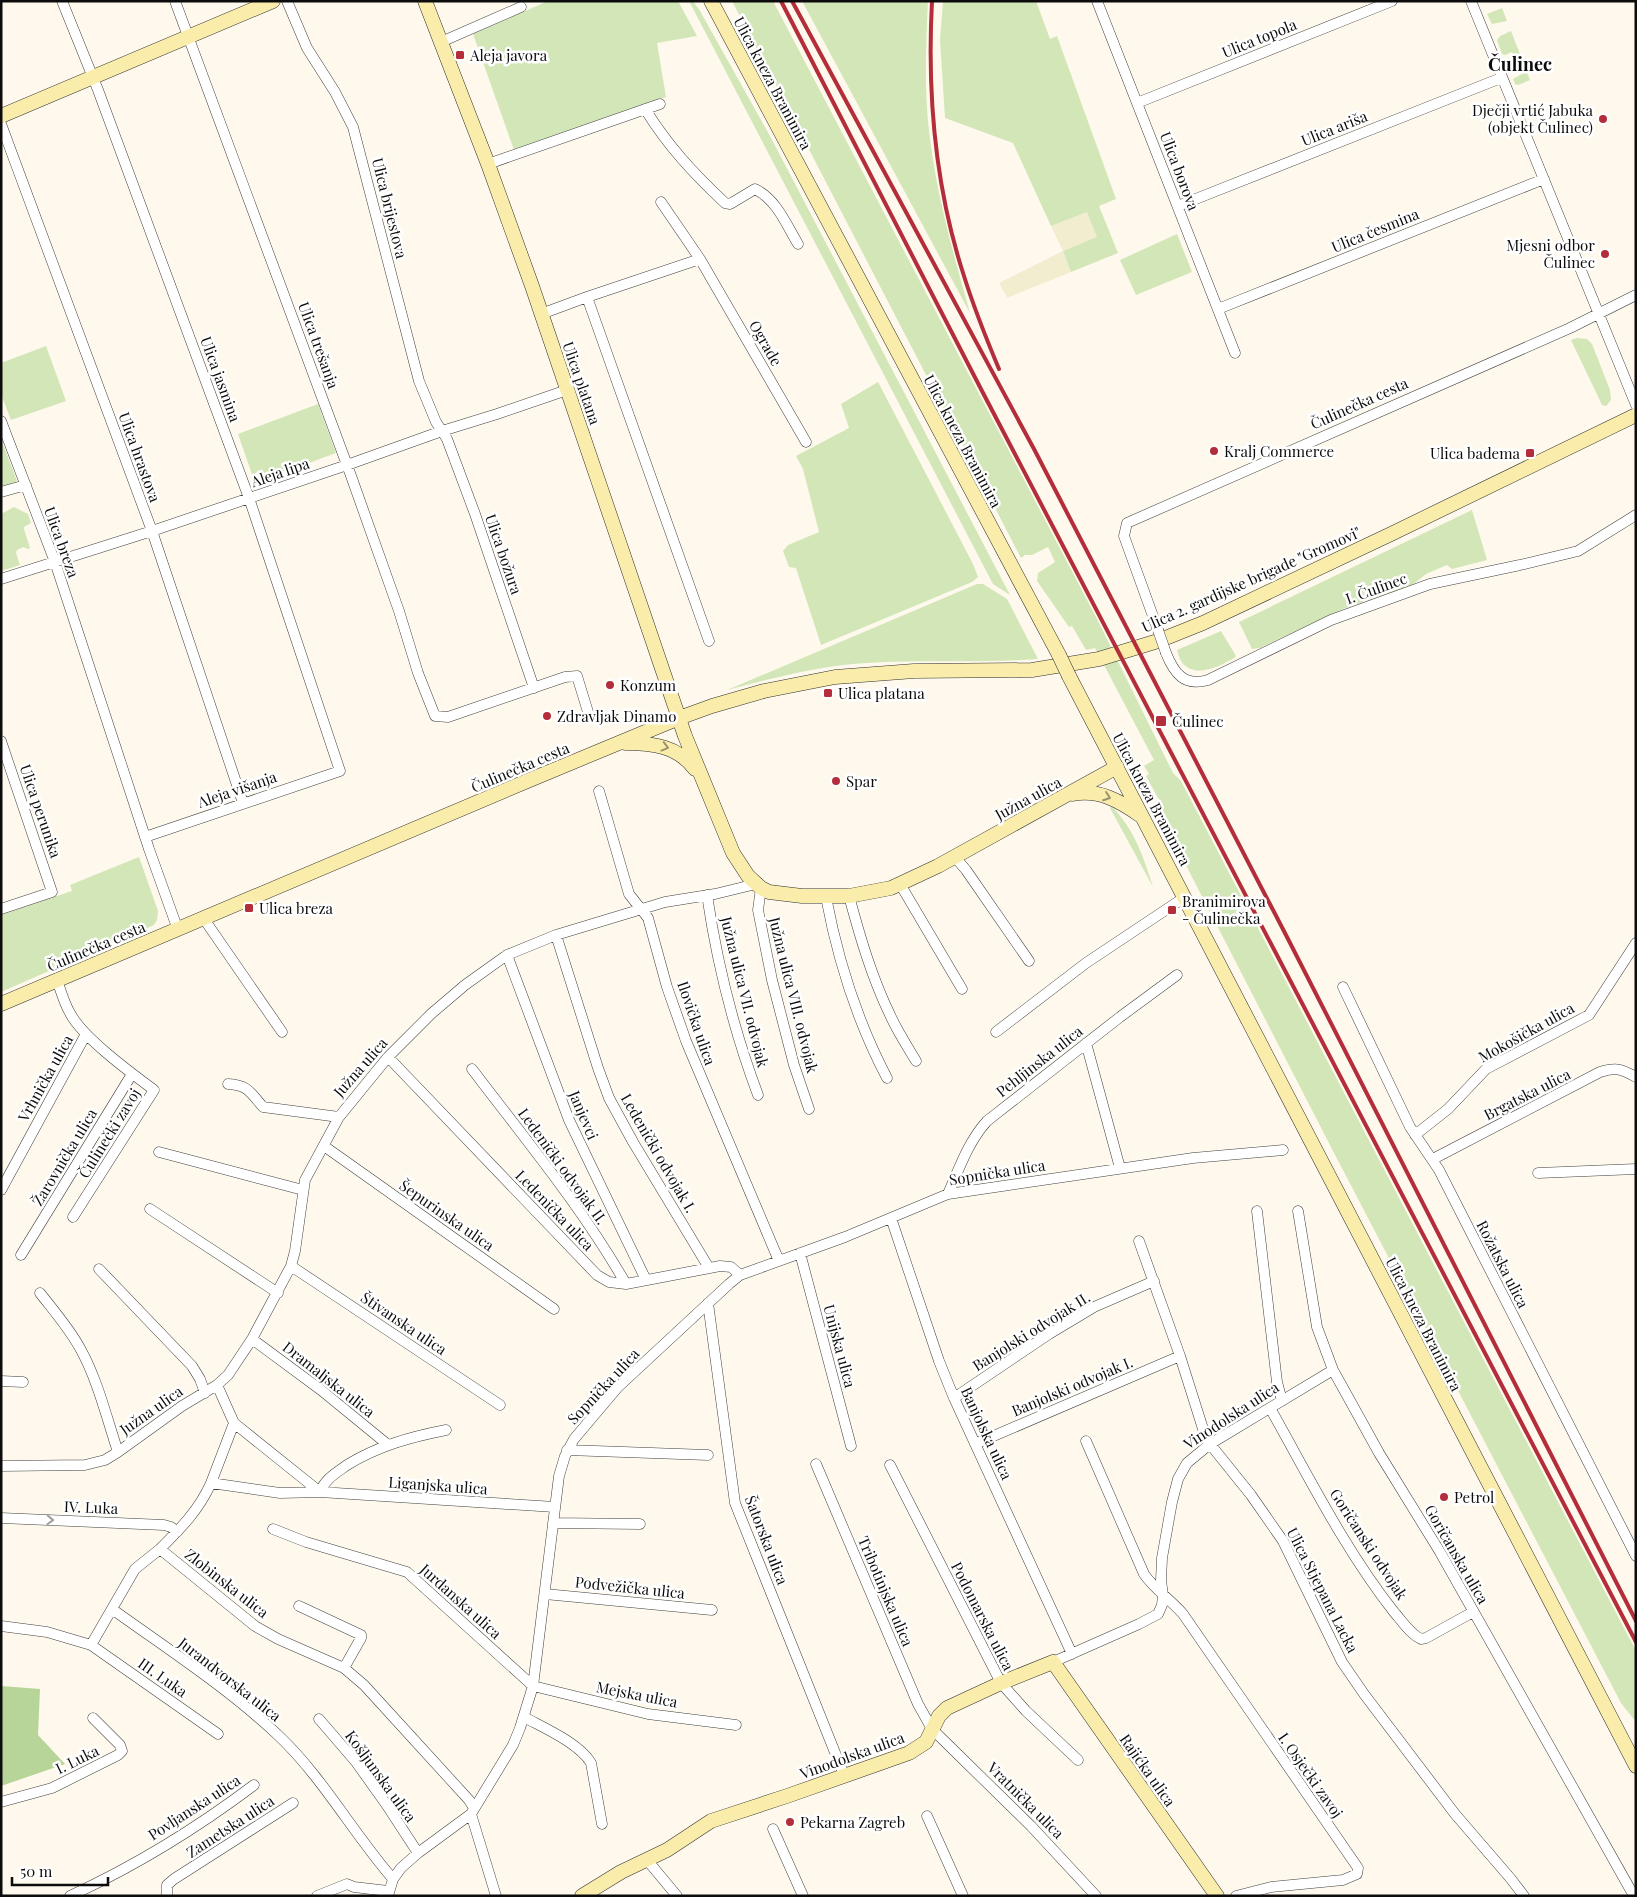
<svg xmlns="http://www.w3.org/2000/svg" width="1637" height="1897" viewBox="0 0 1637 1897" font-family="'Playfair Display',serif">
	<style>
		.farmland { fill: #f2edce }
		.green { fill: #d2e6b8 }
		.forest { fill: #b7d598 }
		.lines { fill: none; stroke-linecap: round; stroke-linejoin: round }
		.street-casing { stroke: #3f3f3f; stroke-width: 11 }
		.secondary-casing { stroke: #2e2e2e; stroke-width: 15 }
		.street { stroke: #fff; stroke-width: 10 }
		.secondary { stroke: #faedab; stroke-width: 14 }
		.rail { stroke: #b32d3b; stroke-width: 4 }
		.street-bridge-casing { stroke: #3f3f3f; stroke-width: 11; stroke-linecap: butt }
		.secondary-bridge-casing { stroke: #2e2e2e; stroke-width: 15; stroke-linecap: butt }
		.street-bridge { stroke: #fff; stroke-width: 10 }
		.secondary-bridge { stroke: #faedab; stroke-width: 14 }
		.oneway { stroke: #9b936b }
		.oneway2 { stroke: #9e9e9e }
		.poi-dot { fill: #b32d3b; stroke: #fff; stroke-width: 2 }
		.labels { text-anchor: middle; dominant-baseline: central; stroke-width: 5; stroke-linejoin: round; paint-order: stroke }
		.street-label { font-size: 15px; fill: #0c0c0c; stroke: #fff }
		.poi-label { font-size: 15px; fill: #0c0c0c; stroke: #fff; text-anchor: start }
		.quarter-label { font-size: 18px; font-weight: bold; fill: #0c0c0c; stroke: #fff }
	</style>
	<rect width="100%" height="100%" fill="#fef9ec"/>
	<!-- farmland -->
	<path class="farmland" d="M 1087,212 L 1098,237 L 1063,251 L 1071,272 L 1007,298 L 999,283 L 1063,251 L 1051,226 Z"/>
	<!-- green -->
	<path class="green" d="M 548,1 L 678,1 L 697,36 L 657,43 L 666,97 L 514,150 L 473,34 Z
		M 689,1 L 693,1 L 700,11 L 770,136 L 1010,595 L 993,584 Z
		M 732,1 L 773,1 L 1096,617 L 1173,773 L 1181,781 L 1636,1651 L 1636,1722 L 1621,1703 L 1332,1149 L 1157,809 L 1163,807 L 1146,776 L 1149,774 L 1144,766 L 1154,760 L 1095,648 L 1086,650 L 1072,626 L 1069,627 L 1037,581 L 1038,573 L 1055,562 L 1048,547 L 1032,555 L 1025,555 L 1021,558 Z
		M 802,1 L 928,1 C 926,44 924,88 929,131 C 936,193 953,253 970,313 Z
		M 1036,1 L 1050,39 L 1057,36 L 1116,199 L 1099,206 L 1118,253 L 1071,272 L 1063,251 L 1097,237 L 1087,212 L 1051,226 L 1013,143 L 945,118 L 940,40 L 943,2 Z
		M 1502,8 L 1507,21 L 1492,24 L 1487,14 Z
		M 1511,31 L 1530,80 L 1518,85 L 1515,84 L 1513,79 L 1522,74 L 1512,52 L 1505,55 L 1502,54 L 1497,40 L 1500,36 Z
		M 1177,234 L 1192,272 L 1136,295 L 1120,260 Z
		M 1577,338 L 1587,339 L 1592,344 L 1610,390 L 1611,400 L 1606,406 L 1602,405 L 1571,340 Z
		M 46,346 L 66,401 L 11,420 L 1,394 L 1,363 Z
		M 878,382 L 973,564 L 978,577 L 972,582 L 821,645 L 796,568 L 789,567 L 783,551 L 788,545 L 819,532 L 803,469 L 796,456 L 849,428 L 841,404 Z
		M 318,404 L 336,453 L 255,483 L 238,434 Z
		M 1,439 L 17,481 L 11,486 L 1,490 Z
		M 14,507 L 28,514 L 31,523 L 24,527 L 24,529 L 30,548 L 28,549 L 23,547 L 17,550 L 16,553 L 20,565 L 1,571 L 1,514 Z
		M 1472,510 L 1487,560 L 1452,569 L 1447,565 L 1426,574 L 1411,586 L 1343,609 L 1260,648 L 1252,649 L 1239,622 Z
		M 977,584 L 983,584 L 1007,599 L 1038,659 C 973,664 908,658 843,665 C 803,670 765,680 727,690 Z
		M 1221,631 L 1236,656 L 1234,658 C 1220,666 1194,680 1181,661 C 1179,658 1178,653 1177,650 Z
		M 1111,806 C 1134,828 1144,858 1153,887 L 1110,808 Z
		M 139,857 L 158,911 L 157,920 L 154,925 L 1,992 L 1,915 L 72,891 L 70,885 Z"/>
	<!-- forest -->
	<path class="forest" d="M 1,1686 L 40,1689 L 38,1735 L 65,1764 L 1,1786 Z"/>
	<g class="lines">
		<defs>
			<path id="street" d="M 62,1 L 98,90 L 249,498 L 340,771 L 145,837
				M 175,1 L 350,473 L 399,611 L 418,673 L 435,716 L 448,717 L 565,677 L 577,676 L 588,712
				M 287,1 L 307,48 L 335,92 L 353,127 L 419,381 L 436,422 L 447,439 L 475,514 L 534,688
				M 1097,1 L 1235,353
				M 1471,1 L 1636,405
				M 441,42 L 521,7
				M 1137,103 L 1392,1
				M 645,109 C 668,146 693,173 725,203 L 730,204 L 755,189 C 777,200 786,224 798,244
				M 1,124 L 152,531 L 243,803
				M 488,164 L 660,104
				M 661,202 L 700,259
				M 1178,206 L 1501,78
				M 587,297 L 700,259 L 806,442
				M 1218,309 L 1544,179
				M 541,314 L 587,297 L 709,641
				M 1,421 L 55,562 L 149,849 L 178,930
				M 1,492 L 26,485
				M 1,579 L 152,531 L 347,465 L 442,431 L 497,414 L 567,390
				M 1158,630 L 1124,536 L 1127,523 L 1570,328 L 1636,295
				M 1166,653 C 1174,673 1184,687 1208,680 L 1331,620 L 1430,584 L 1520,565 L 1578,551 L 1636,515
				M 1,741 L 52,892 L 1,909
				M 599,791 L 629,894 L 648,918 L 667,987 L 686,1041 L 779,1261
				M 955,857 L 966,870 L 1029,961
				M 900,884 L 962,989
				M 761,888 L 758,910 L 772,980 L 794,1065 L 809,1109
				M 707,895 C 717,963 734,1031 758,1095
				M 849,896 C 860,937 872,978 891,1017 C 898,1032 907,1046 916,1061
				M 826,897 C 838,961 857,1021 887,1078
				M 204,919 L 282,1032
				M 556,935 L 598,1068 L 609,1098 L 633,1142 L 709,1268
				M 507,955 L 569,1120 L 646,1280
				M 57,980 C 61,991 64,1003 70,1013 C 82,1037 131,1073 154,1090 L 73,1217
				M 1343,987 L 1410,1127 L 1439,1170 L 1636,1556
				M 996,1032 L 1086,963 L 1185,897
				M 1086,1043 L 1120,1168
				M 388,1057 L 597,1275 L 609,1282 L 626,1284 L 720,1266 L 731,1267 L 740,1275
				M 472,1069 C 525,1139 582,1207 626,1284
				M 228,1084 C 248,1085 250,1092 263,1107 L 339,1117
				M 1415,1135 L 1448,1109 L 1486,1069 L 1589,1015 L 1636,943
				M 324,1146 L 554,1309
				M 159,1152 L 303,1190
				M 1433,1159 L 1600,1072 C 1617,1067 1621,1069 1636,1077
				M 1538,1173 L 1636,1169
				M 1,1190 L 86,1034
				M 948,1194 C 959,1169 968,1142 987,1121 L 1120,1017 L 1177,975
				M 150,1209 L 278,1293
				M 1257,1211 L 1277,1382 L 1282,1401
				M 1298,1211 L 1317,1327 L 1333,1370 L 1379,1453 L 1440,1552 L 1634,1896
				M 891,1218 L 939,1361 L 954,1398 L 1072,1654
				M 1139,1241 L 1180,1356 L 1204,1432 L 1210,1444 L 1251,1495 L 1283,1541 L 1342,1662 L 1364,1694 L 1455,1814 L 1511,1879 L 1524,1896
				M 800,1253 L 851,1446
				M 21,1255 L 132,1074
				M 291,1266 L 500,1405
				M 99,1269 L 192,1366 L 200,1379 L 205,1393
				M 40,1293 C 54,1311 70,1329 81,1350 C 98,1381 107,1419 118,1452
				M 708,1303 L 735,1503 L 844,1775
				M 252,1339 L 321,1390 L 387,1444
				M 1,1381 L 23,1382
				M 217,1385 L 234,1423 L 320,1492 C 325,1479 336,1473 347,1465 C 378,1446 410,1437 446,1430
				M 954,1398 L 1049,1334 L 1094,1307 L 1154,1281
				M 1270,1408 C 1309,1477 1345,1550 1394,1612 C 1402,1621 1410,1634 1421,1639 L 1426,1638 L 1473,1612
				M 234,1423 L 211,1483 L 280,1493 L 320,1492 L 555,1507
				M 1086,1441 L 1144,1574 C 1155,1590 1170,1599 1183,1614 L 1358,1868 L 1357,1874 L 1343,1880 L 1271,1887 L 1236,1896
				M 975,1444 L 1180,1356
				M 567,1450 L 708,1455
				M 816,1464 L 918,1704 L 932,1729 L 1031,1826 L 1096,1896
				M 890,1465 L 1001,1683 L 1026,1711 L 1078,1760
				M 1,1466 L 85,1465 L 105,1460 L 118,1452 L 182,1406 L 217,1385 L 228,1375 L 252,1339 L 291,1266 L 295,1251 L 305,1180 L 339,1117 L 388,1057 L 431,1014 L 465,985 L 507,955 L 556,935 L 665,902 L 715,894 L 756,884
				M 211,1483 C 199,1510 181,1528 160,1549 L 255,1626 L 278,1639 L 344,1668 L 364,1685 L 469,1800 L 474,1808
				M 1,1518 L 164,1525 L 171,1527 L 177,1532
				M 553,1523 L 640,1524
				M 273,1529 L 306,1542 L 407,1572 L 533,1686 L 648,1714 L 736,1725
				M 545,1594 L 712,1610
				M 299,1606 L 361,1635 L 361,1638 L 344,1668
				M 112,1609 C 169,1650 228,1688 279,1736 C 323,1778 353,1833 393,1879
				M 1,1626 L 47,1632 L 91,1645 L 135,1569 L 160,1549
				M 91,1645 L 218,1734
				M 1053,1662 L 1139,1624 L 1158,1614 L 1162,1605 L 1163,1595 L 1161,1581 L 1162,1558 L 1172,1502 L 1178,1479 L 1187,1463 L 1210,1444 L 1333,1370
				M 524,1717 C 544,1728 579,1743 591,1763 L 602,1824
				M 319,1719 L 356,1762 L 386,1804 L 418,1853
				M 1,1802 L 52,1788 L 118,1755 L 122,1751 L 120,1745 L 93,1718
				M 471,1814 L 496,1896
				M 927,1816 L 963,1896
				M 773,1829 L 803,1896
				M 647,1860 L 677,1896
				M 70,1896 C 135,1866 197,1828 254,1785
				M 167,1896 L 167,1885 L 174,1879 L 293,1803
				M 317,1896 L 347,1884 L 354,1887 L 388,1891
				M 388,1896 L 393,1879 L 401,1868 L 418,1853 L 471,1814 L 513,1745 L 520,1728 L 533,1686 L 559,1476 L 565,1456 L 574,1439 L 618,1387 L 729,1284 L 740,1275 L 845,1237 L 948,1194 L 1193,1158 L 1283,1150"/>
			<path id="secondary" d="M 425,1 L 488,164 L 532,286 L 685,736 L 733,853 L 748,876 L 761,888 L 769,892 L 802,896 L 849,896 L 891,888 L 938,866 L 1117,767
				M 711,1 L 1059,655
				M 1,116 L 273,1
				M 1069,676 L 1636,1766
				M 625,743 C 652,743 678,746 695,769
				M 1073,794 C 1099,789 1120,801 1141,816
				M 1,1004 L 532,779 L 679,718 L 712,706 L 764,691 L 835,677 L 914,671 L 1032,670 L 1099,659 L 1158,641 L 1203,623 L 1391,534 L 1636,415
				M 582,1896 L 621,1872 L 667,1850 L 711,1821 L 787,1796 L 909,1753 L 926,1742 L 939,1716 L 947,1708 L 1001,1683 L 1053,1662 L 1217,1896"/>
		</defs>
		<!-- street casing -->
		<use href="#street" class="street-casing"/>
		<!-- secondary casing -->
		<use href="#secondary" class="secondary-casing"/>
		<!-- street -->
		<use href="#street" class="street"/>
		<!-- secondary -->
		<use href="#secondary" class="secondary"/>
		<!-- rail -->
		<path class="rail" d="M 781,1 L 982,391 L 1636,1642
			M 792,1 L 1034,449 L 1287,937 L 1636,1621
			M 932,1 C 927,94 935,187 964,276 C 974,308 986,338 999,369"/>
		<defs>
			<path id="street-bridge" d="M 1158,630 L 1166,653"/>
			<path id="secondary-bridge" d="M 1059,655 L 1069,676"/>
		</defs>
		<!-- street-bridge casing -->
		<use href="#street-bridge" class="street-bridge-casing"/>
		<!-- secondary-bridge casing -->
		<use href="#secondary-bridge" class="secondary-bridge-casing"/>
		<!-- street-bridge -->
		<use href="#street-bridge" class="street-bridge"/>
		<!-- secondary-bridge -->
		<use href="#secondary-bridge" class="secondary-bridge"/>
	</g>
	<!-- one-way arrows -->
	<defs><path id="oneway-chevron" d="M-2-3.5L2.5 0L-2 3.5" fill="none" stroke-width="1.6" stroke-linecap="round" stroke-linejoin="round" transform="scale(1.25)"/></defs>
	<g class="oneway">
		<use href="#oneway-chevron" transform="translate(665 747) rotate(15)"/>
		<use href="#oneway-chevron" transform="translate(1107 797) rotate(20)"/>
	</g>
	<use class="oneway2" href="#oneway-chevron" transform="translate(50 1520) rotate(2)"/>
	<!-- markers -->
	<g class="poi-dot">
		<rect x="455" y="50" width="10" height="10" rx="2.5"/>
		<circle cx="1603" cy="119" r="5"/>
		<circle cx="1605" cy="254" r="5"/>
		<circle cx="1214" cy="451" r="5"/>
		<rect x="1525" y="448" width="10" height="10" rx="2.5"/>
		<circle cx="610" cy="685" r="5"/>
		<rect x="823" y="688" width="10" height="10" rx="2.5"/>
		<circle cx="547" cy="716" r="5"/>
		<rect x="1155" y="715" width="12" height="12" rx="2.5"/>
		<circle cx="836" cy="781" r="5"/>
		<rect x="244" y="903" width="10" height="10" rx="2.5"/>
		<rect x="1167" y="905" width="10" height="10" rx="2.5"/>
		<circle cx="1444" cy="1497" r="5"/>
		<circle cx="790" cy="1822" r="5"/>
	</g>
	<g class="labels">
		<!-- street labels -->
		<g class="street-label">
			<text transform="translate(1259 38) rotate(-22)">Ulica topola</text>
			<text transform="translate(773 83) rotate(62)">Ulica kneza Branimira</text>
			<text transform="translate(1334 128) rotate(-22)">Ulica ariša</text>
			<text transform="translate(1180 171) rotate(69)">Ulica borova</text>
			<text transform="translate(390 208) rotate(76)">Ulica brijestova</text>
			<text transform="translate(1375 230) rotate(-22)">Ulica česmina</text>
			<text transform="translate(766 343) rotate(60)">Ograde</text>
			<text transform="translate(319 345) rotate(70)">Ulica trešanja</text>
			<text transform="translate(221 379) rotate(70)">Ulica jasmina</text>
			<text transform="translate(582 383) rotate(71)">Ulica platana</text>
			<text transform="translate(1359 403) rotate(-24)">Čulinečka cesta</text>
			<text transform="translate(963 441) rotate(62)">Ulica kneza Branimira</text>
			<text transform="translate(140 457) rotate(70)">Ulica hrastova</text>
			<text transform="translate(280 472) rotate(-19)">Aleja lipa</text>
			<text transform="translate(62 542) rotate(70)">Ulica breza</text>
			<text transform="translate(504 554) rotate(71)">Ulica božura</text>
			<text transform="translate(1251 579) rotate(-24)">Ulica 2. gardijske brigade "Gromovi"</text>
			<text transform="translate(1376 588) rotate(-20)">I. Čulinec</text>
			<text transform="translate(520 767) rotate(-23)">Čulinečka cesta</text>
			<text transform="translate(237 789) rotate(-19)">Aleja višanja</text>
			<text transform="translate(1028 798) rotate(-29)">Južna ulica</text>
			<text transform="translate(1152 799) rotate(62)">Ulica kneza Branimira</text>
			<text transform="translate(41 811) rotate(71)">Ulica perunika</text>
			<text transform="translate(96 946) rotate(-23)">Čulinečka cesta</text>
			<text transform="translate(745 992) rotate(76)">Južna ulica VII. odvojak</text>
			<text transform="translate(794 995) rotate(76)">Južna ulica VIII. odvojak</text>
			<text transform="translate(697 1023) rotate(71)">Ilovička ulica</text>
			<text transform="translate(1526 1032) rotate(-29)">Mokošička ulica</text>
			<text transform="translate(1039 1061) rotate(-38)">Pehljinska ulica</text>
			<text transform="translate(360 1067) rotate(-49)">Južna ulica</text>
			<text transform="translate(45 1078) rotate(-61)">Vrhnička ulica</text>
			<text transform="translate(1527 1094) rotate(-27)">Brgatska ulica</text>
			<text transform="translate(584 1115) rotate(67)">Janjevci</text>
			<text transform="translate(109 1133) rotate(-58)">Čulinečki zavoj</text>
			<text transform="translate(659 1153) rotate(60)">Ledenički odvojak I.</text>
			<text transform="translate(64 1157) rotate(-59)">Žarovnička ulica</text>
			<text transform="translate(563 1166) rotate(54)">Ledenički odvojak II.</text>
			<text transform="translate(997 1172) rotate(-9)">Sopnička ulica</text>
			<text transform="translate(555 1210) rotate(46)">Ledenička ulica</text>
			<text transform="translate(447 1215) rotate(35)">Šepurinska ulica</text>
			<text transform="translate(1503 1264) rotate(63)">Rožatska ulica</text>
			<text transform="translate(404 1323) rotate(34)">Štivanska ulica</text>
			<text transform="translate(1424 1324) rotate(63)">Ulica kneza Branimira</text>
			<text transform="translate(1031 1331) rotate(-32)">Banjolski odvojak II.</text>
			<text transform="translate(840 1346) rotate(75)">Unijska ulica</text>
			<text transform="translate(329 1379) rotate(38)">Dramaljska ulica</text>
			<text transform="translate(603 1386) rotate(-47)">Sopnička ulica</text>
			<text transform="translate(1072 1386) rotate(-23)">Banjolski odvojak I.</text>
			<text transform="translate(151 1410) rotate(-35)">Južna ulica</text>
			<text transform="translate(1231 1415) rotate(-33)">Vinodolska ulica</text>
			<text transform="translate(987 1433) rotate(65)">Banjolska ulica</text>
			<text transform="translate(438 1485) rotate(4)">Liganjska ulica</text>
			<text transform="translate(91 1507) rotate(2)">IV. Luka</text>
			<text transform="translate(767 1540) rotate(69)">Šatorska ulica</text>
			<text transform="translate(1369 1544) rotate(57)">Goričanski odvojak</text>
			<text transform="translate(1457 1554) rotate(60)">Goričanska ulica</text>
			<text transform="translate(227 1583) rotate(38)">Zlobinska ulica</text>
			<text transform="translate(630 1587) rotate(6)">Podvežička ulica</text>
			<text transform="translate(1323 1590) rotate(63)">Ulica Stjepana Lacka</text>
			<text transform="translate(886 1591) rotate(67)">Tribotinjska ulica</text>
			<text transform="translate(461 1601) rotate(42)">Jurdanska ulica</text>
			<text transform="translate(983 1616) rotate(63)">Podomarska ulica</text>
			<text transform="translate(163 1677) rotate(35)">III. Luka</text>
			<text transform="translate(230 1679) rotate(38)">Jurandvorska ulica</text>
			<text transform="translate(637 1694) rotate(11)">Mejska ulica</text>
			<text transform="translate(852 1755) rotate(-20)">Vinodolska ulica</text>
			<text transform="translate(77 1759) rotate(-26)">I. Luka</text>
			<text transform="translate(1148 1770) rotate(55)">Rajićka ulica</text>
			<text transform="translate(1311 1775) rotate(55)">I. Osječki zavoj</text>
			<text transform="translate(381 1776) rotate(54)">Košljunska ulica</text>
			<text transform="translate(1026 1800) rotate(45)">Vratnička ulica</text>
			<text transform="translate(194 1807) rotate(-33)">Povljanska ulica</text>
			<text transform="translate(230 1826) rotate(-33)">Zametska ulica</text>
		</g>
		<!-- poi labels -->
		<g class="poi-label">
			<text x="470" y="55">Aleja javora</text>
			<text x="1593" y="110" text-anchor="end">Dječji vrtić Jabuka<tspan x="1593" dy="17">(objekt Čulinec)</tspan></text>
			<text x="1595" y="245" text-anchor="end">Mjesni odbor<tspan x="1595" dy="17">Čulinec</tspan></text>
			<text x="1224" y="451">Kralj Commerce</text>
			<text x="1520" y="453" text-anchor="end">Ulica badema</text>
			<text x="620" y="685">Konzum</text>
			<text x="838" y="693">Ulica platana</text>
			<text x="557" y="716">Zdravljak Dinamo</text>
			<text x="1172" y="721">Čulinec</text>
			<text x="846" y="781">Spar</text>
			<text x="1182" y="901">Branimirova<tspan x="1182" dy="17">- Čulinečka</tspan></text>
			<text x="259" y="908">Ulica breza</text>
			<text x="1454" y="1497">Petrol</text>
			<text x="800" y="1822">Pekarna Zagreb</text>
		</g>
		<!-- quarter labels -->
		<g class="quarter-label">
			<text x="1520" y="64">Čulinec</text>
		</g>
	</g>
	<!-- border -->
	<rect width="1637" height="1897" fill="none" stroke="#0c0c0c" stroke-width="5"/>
	<!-- scale -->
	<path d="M12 1877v8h96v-8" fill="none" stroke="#0c0c0c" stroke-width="2.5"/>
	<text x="20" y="1877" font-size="15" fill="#0c0c0c" stroke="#ffffff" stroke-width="4" paint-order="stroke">50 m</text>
</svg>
